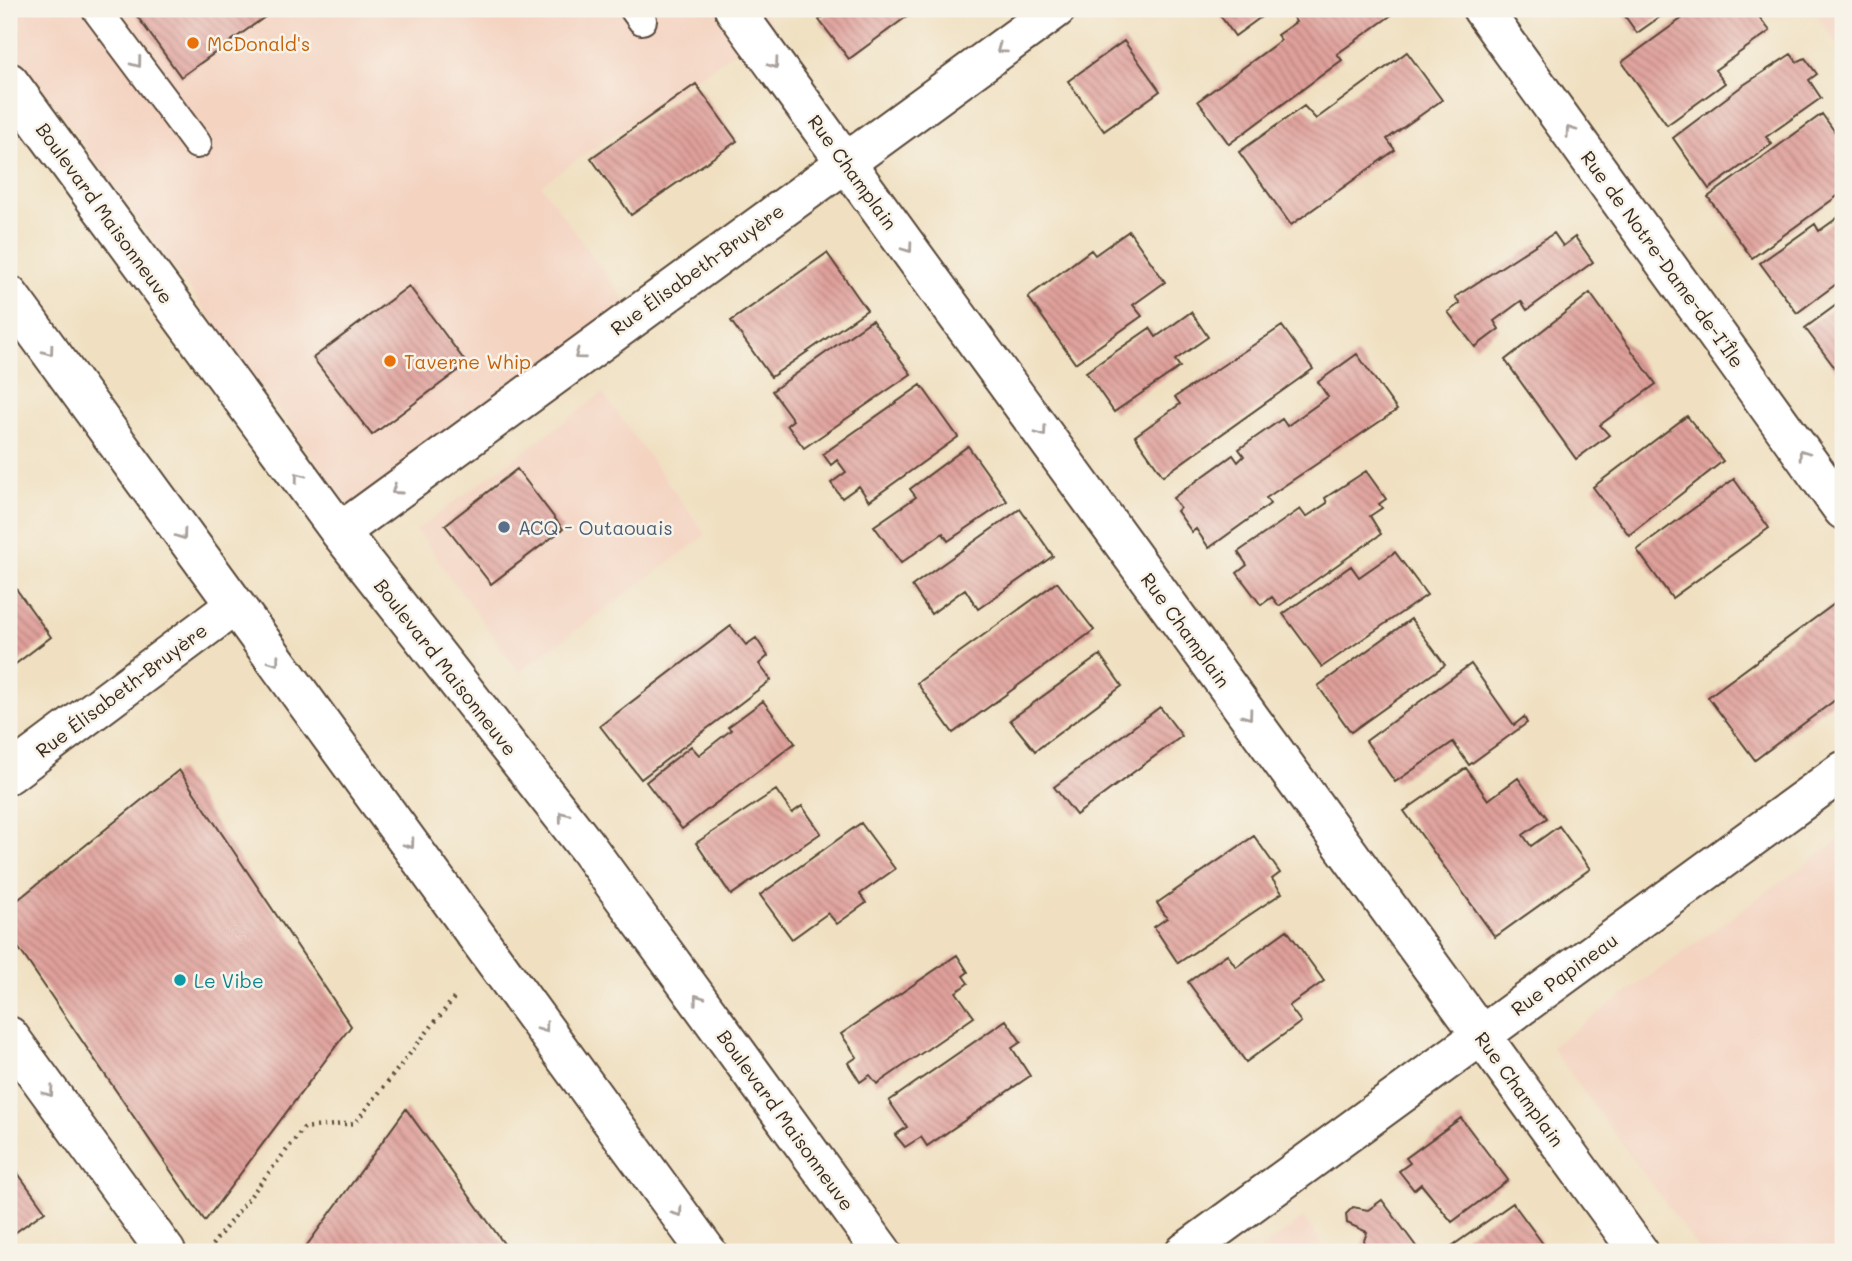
<svg xmlns="http://www.w3.org/2000/svg" width="1852" height="1261" viewBox="0 0 1852 1261" font-family="Mali,sans-serif">
	<style>
		.built { fill: #f4d3c1 }
		.building { fill: url(#building-back-hatch) }
		.lines { fill: none; stroke-linecap: round; stroke-linejoin: round }
		.lane-casing { stroke: #564536; stroke-width: 32 }
		.street-casing { stroke: #564536; stroke-width: 42 }
		.primary-casing { stroke: #564536; stroke-width: 42 }
		.path { stroke: #564536; stroke-width: 4.5; stroke-dasharray: 2 5; stroke-linecap: butt }
		.lane { stroke: #fff; stroke-width: 28 }
		.street { stroke: #fff; stroke-width: 38 }
		.primary { stroke: #fff; stroke-width: 38 }
		.oneway { stroke: #a79f9a }
		.food-dot { fill: #e8710a; stroke: #f7f3e8; stroke-width: 2.5 }
		.service-dot { fill: #5c6f8a; stroke: #f7f3e8; stroke-width: 2.5 }
		.culture-dot { fill: #0f9aa8; stroke: #f7f3e8; stroke-width: 2.5 }
		.labels { text-anchor: middle; dominant-baseline: central; stroke-width: 5; stroke-linejoin: round; paint-order: stroke }
		.food-label { font-size: 19px; fill: #c56008; stroke: #f7f3e8; text-anchor: start }
		.street-label { font-size: 19px; fill: #3b2a1e; stroke: #f7f3e8 }
		.service-label { font-size: 19px; fill: #4e5e75; stroke: #f7f3e8; text-anchor: start }
		.culture-label { font-size: 19px; fill: #0d838f; stroke: #f7f3e8; text-anchor: start }
	</style>
	<defs>
		<pattern id="building-back-hatch" width="6" height="6" patternUnits="userSpaceOnUse" patternTransform="scale(1.75)"><rect width="6" height="6" fill="#e0a09b"/><path d="M-1 5l2 2M0 0l6 6M5-1l2 2" fill="none" stroke="#b7837e"/></pattern>
	</defs>
	<rect width="100%" height="100%" fill="#f7f3e8"/>
	<filter id="ink" filterUnits="userSpaceOnUse"><feTurbulence type="fractalNoise" baseFrequency=".0143" numOctaves="2"/><feDisplacementMap in="SourceGraphic" scale="14" xChannelSelector="R" yChannelSelector="G"/><feConvolveMatrix kernelMatrix="1 2 1 2 8 2 1 2 1" color-interpolation-filters="sRGB"/></filter>
	<filter id="wash" filterUnits="userSpaceOnUse"><feTurbulence type="fractalNoise" baseFrequency=".00686" numOctaves="4" result="noise"/><feDisplacementMap in="SourceGraphic" scale="28" xChannelSelector="R" yChannelSelector="G"/><feGaussianBlur stdDeviation="1.57" result="paint"/><feColorMatrix in="noise" values="0 0 0 0 0 0 0 0 0 0 0 0 0 0 0 0 0 1.4 0 .05"/><feComposite in="paint" operator="in"/></filter>
	<g filter="url(#wash)">
		<rect width="100%" height="100%" fill="#f0e0c1"/>
		<!-- built -->
		<path class="built" d="M 9,9 L 762,9 L 773,25 L 541,185 L 639,320 L 362,524 L 9,44 Z
			M 1813,9 L 1843,9 L 1843,53 Z
			M 603,393 L 706,535 L 519,672 L 416,530 Z
			M 1843,837 L 1843,1252 L 1701,1252 L 1551,1047 Z
			M 1303,1218 L 1329,1252 L 1258,1252 Z"/>
		<g id="blocks">
			<!-- building -->
			<path class="building" d="M 132,9 L 276,9 L 181,77 Z
				M 834,9 L 917,9 L 849,59 L 819,20 Z
				M 1225,9 L 1272,9 L 1235,36 L 1219,14 Z
				M 1298,9 L 1400,9 L 1337,54 L 1342,60 L 1229,144 L 1198,101 L 1281,40 L 1277,35 L 1296,22 L 1291,14 Z
				M 1620,9 L 1671,9 L 1637,33 Z
				M 1695,9 L 1753,9 L 1770,31 L 1715,70 L 1725,83 L 1667,125 L 1622,62 Z
				M 1124,41 L 1160,91 L 1104,131 L 1068,81 Z
				M 1407,52 L 1442,100 L 1387,139 L 1395,150 L 1291,225 L 1239,152 L 1304,106 L 1316,119 Z
				M 1791,54 L 1797,62 L 1805,58 L 1817,74 L 1809,80 L 1821,98 L 1766,137 L 1772,144 L 1709,189 L 1673,138 L 1742,86 Z
				M 696,84 L 737,141 L 631,215 L 591,158 Z
				M 1822,114 L 1843,143 L 1843,192 L 1752,258 L 1708,197 Z
				M 1843,214 L 1843,279 L 1797,313 L 1760,263 L 1815,224 L 1819,231 Z
				M 1129,231 L 1165,282 L 1133,305 L 1142,316 L 1075,363 L 1028,297 L 1091,250 L 1095,255 Z
				M 1554,233 L 1563,246 L 1575,237 L 1593,262 L 1527,310 L 1521,301 L 1494,321 L 1499,329 L 1475,347 L 1448,312 L 1460,303 L 1455,297 Z
				M 827,253 L 867,310 L 771,377 L 731,321 Z
				M 409,286 L 467,364 L 372,435 L 313,358 Z
				M 1590,293 L 1656,384 L 1600,425 L 1609,435 L 1576,459 L 1505,360 Z
				M 1843,300 L 1843,375 L 1841,376 L 1805,328 Z
				M 1191,312 L 1208,337 L 1175,360 L 1180,367 L 1114,412 L 1086,372 L 1150,328 L 1156,337 Z
				M 872,320 L 911,374 L 804,448 L 787,425 L 793,420 L 772,391 Z
				M 1282,326 L 1313,369 L 1163,476 L 1135,436 L 1180,404 L 1175,397 Z
				M 1357,354 L 1397,410 L 1266,498 L 1270,504 L 1209,548 L 1196,529 L 1192,532 L 1177,511 L 1180,508 L 1173,498 L 1233,455 L 1238,462 L 1244,456 L 1239,449 L 1282,419 L 1287,426 L 1328,397 L 1318,382 Z
				M 921,385 L 958,437 L 869,501 L 859,486 L 842,498 L 831,483 L 846,472 L 837,460 L 831,465 L 823,454 Z
				M 1687,416 L 1723,461 L 1629,535 L 1593,487 Z
				M 968,446 L 1007,501 L 948,541 L 943,533 L 901,563 L 874,526 L 916,497 L 910,489 Z
				M 517,469 L 563,529 L 491,584 L 445,525 Z
				M 1366,471 L 1386,499 L 1379,504 L 1382,508 L 1370,516 L 1381,534 L 1279,606 L 1272,597 L 1261,605 L 1237,573 L 1247,565 L 1238,552 L 1300,509 L 1306,517 L 1327,503 L 1325,498 Z
				M 1734,479 L 1769,528 L 1672,598 L 1637,550 Z
				M 1020,509 L 1053,556 L 978,609 L 965,589 L 931,614 L 912,586 Z
				M 1395,552 L 1427,595 L 1322,667 L 1283,614 L 1351,566 L 1359,577 Z
				M 9,579 L 51,637 L 9,669 Z
				M 1057,582 L 1094,630 L 953,733 L 917,683 Z
				M 1837,602 L 1843,611 L 1843,694 L 1755,760 L 1708,697 Z
				M 1411,619 L 1445,665 L 1351,732 L 1318,686 Z
				M 731,626 L 746,645 L 756,638 L 768,656 L 759,664 L 771,680 L 641,779 L 600,726 Z
				M 1100,655 L 1122,686 L 1035,751 L 1010,720 Z
				M 1471,664 L 1514,725 L 1524,717 L 1527,723 L 1469,765 L 1453,742 L 1395,782 L 1366,741 Z
				M 763,701 L 795,743 L 682,829 L 646,782 L 691,746 L 699,755 L 731,730 L 728,727 Z
				M 1160,707 L 1182,736 L 1076,815 L 1054,787 Z
				M 1466,768 L 1488,800 L 1518,778 L 1547,818 L 1523,835 L 1531,846 L 1559,826 L 1590,869 L 1495,937 L 1404,811 Z
				M 179,770 L 351,1026 L 205,1221 L 9,934 L 9,907 Z
				M 776,790 L 792,813 L 802,806 L 821,833 L 731,895 L 696,843 Z
				M 861,823 L 895,869 L 860,894 L 866,903 L 837,924 L 828,913 L 792,939 L 760,895 Z
				M 1254,836 L 1280,873 L 1272,879 L 1282,893 L 1178,963 L 1154,927 L 1167,918 L 1157,903 Z
				M 1287,930 L 1324,981 L 1289,1006 L 1301,1022 L 1246,1062 L 1188,982 L 1227,954 L 1236,967 Z
				M 957,955 L 968,972 L 963,976 L 968,983 L 956,992 L 974,1017 L 877,1084 L 870,1075 L 860,1082 L 848,1063 L 857,1057 L 841,1034 Z
				M 1006,1020 L 1021,1042 L 1012,1048 L 1030,1076 L 927,1146 L 921,1137 L 905,1147 L 895,1135 L 907,1127 L 889,1101 Z
				M 406,1109 L 510,1252 L 302,1252 Z
				M 1461,1118 L 1508,1180 L 1452,1222 L 1421,1184 L 1414,1190 L 1399,1171 L 1410,1163 L 1406,1158 Z
				M 12,1165 L 45,1211 L 9,1237 L 9,1167 Z
				M 1382,1200 L 1418,1249 L 1413,1252 L 1360,1252 L 1367,1232 L 1347,1223 L 1346,1214 L 1353,1207 L 1368,1210 Z
				M 1513,1203 L 1549,1252 L 1457,1252 L 1452,1246 Z"/>
		</g>
	</g>
	<g filter="url(#ink)">
		<use href="#blocks" fill-opacity="0" stroke="#564536" stroke-width="2"/>
		<g class="lines">
			<defs>
				<path id="lane" d="M 96,9 L 197,144
					M 634,9 L 642,20"/>
				<path id="street" d="M 734,9 L 1639,1252
					M 1482,9 L 1843,510
					M 340,532 L 1056,9
					M 9,774 L 234,606
					M 9,1036 L 166,1252
					M 1185,1252 L 1843,771"/>
				<path id="primary" d="M 9,82 L 340,532 L 587,847 L 882,1252
					M 9,295 L 707,1252"/>
			</defs>
			<!-- lane casing -->
			<use href="#lane" class="lane-casing"/>
			<!-- street casing -->
			<use href="#street" class="street-casing"/>
			<!-- primary casing -->
			<use href="#primary" class="primary-casing"/>
			<!-- path -->
			<path class="path" d="M 212,1245 L 304,1128 L 355,1123 L 454,998"/>
			<!-- lane -->
			<use href="#lane" class="lane"/>
			<!-- street -->
			<use href="#street" class="street"/>
			<!-- primary -->
			<use href="#primary" class="primary"/>
		</g>
		<!-- one-way arrows -->
		<defs><path id="oneway-chevron" d="M-2-3.5L2.5 0L-2 3.5" fill="none" stroke-width="1.6" stroke-linecap="round" stroke-linejoin="round" transform="scale(1.75)"/></defs>
		<g class="oneway">
			<use href="#oneway-chevron" transform="translate(1001 49) rotate(144)"/>
			<use href="#oneway-chevron" transform="translate(137 63) rotate(53)"/>
			<use href="#oneway-chevron" transform="translate(774 64) rotate(54)"/>
			<use href="#oneway-chevron" transform="translate(1570 131) rotate(-126)"/>
			<use href="#oneway-chevron" transform="translate(908 248) rotate(54)"/>
			<use href="#oneway-chevron" transform="translate(49 351) rotate(54)"/>
			<use href="#oneway-chevron" transform="translate(579 355) rotate(143)"/>
			<use href="#oneway-chevron" transform="translate(1042 432) rotate(54)"/>
			<use href="#oneway-chevron" transform="translate(1803 454) rotate(-126)"/>
			<use href="#oneway-chevron" transform="translate(299 477) rotate(-127)"/>
			<use href="#oneway-chevron" transform="translate(396 490) rotate(145)"/>
			<use href="#oneway-chevron" transform="translate(182 535) rotate(54)"/>
			<use href="#oneway-chevron" transform="translate(275 661) rotate(54)"/>
			<use href="#oneway-chevron" transform="translate(1248 715) rotate(54)"/>
			<use href="#oneway-chevron" transform="translate(563 816) rotate(-128)"/>
			<use href="#oneway-chevron" transform="translate(410 844) rotate(54)"/>
			<use href="#oneway-chevron" transform="translate(698 999) rotate(-126)"/>
			<use href="#oneway-chevron" transform="translate(544 1028) rotate(54)"/>
			<use href="#oneway-chevron" transform="translate(49 1092) rotate(54)"/>
			<use href="#oneway-chevron" transform="translate(678 1212) rotate(54)"/>
		</g>
	</g>
	<!-- markers -->
	<g class="food-dot">
		<circle cx="193" cy="43" r="7"/>
		<circle cx="390" cy="361" r="7"/>
	</g>
	<circle class="service-dot" cx="504" cy="527" r="7"/>
	<circle class="culture-dot" cx="180" cy="980" r="7"/>
	<g class="labels">
		<!-- food labels -->
		<g class="food-label">
			<text x="207" y="43">McDonald's</text>
			<text x="404" y="361">Taverne Whip</text>
		</g>
		<!-- street labels -->
		<g class="street-label">
			<text transform="translate(853 172) rotate(54)">Rue Champlain</text>
			<text transform="translate(105 213) rotate(54)">Boulevard Maisonneuve</text>
			<text transform="translate(1663 259) rotate(54)">Rue de Notre-Dame-de-I'Île</text>
			<text transform="translate(697 269) rotate(-36)">Rue Élisabeth-Bruyère</text>
			<text transform="translate(1186 630) rotate(54)">Rue Champlain</text>
			<text transform="translate(446 667) rotate(52)">Boulevard Maisonneuve</text>
			<text transform="translate(121 690) rotate(-37)">Rue Élisabeth-Bruyère</text>
			<text transform="translate(1564 974) rotate(-36)">Rue Papineau</text>
			<text transform="translate(1520 1089) rotate(54)">Rue Champlain</text>
			<text transform="translate(786 1120) rotate(54)">Boulevard Maisonneuve</text>
		</g>
		<!-- service labels -->
		<g class="service-label">
			<text x="518" y="527">ACQ - Outaouais</text>
		</g>
		<!-- culture labels -->
		<g class="culture-label">
			<text x="194" y="980">Le Vibe</text>
		</g>
	</g>
	<!-- margin -->
	<rect width="1852" height="1261" fill="none" stroke="#f7f3e8" stroke-width="35"/>
</svg>
